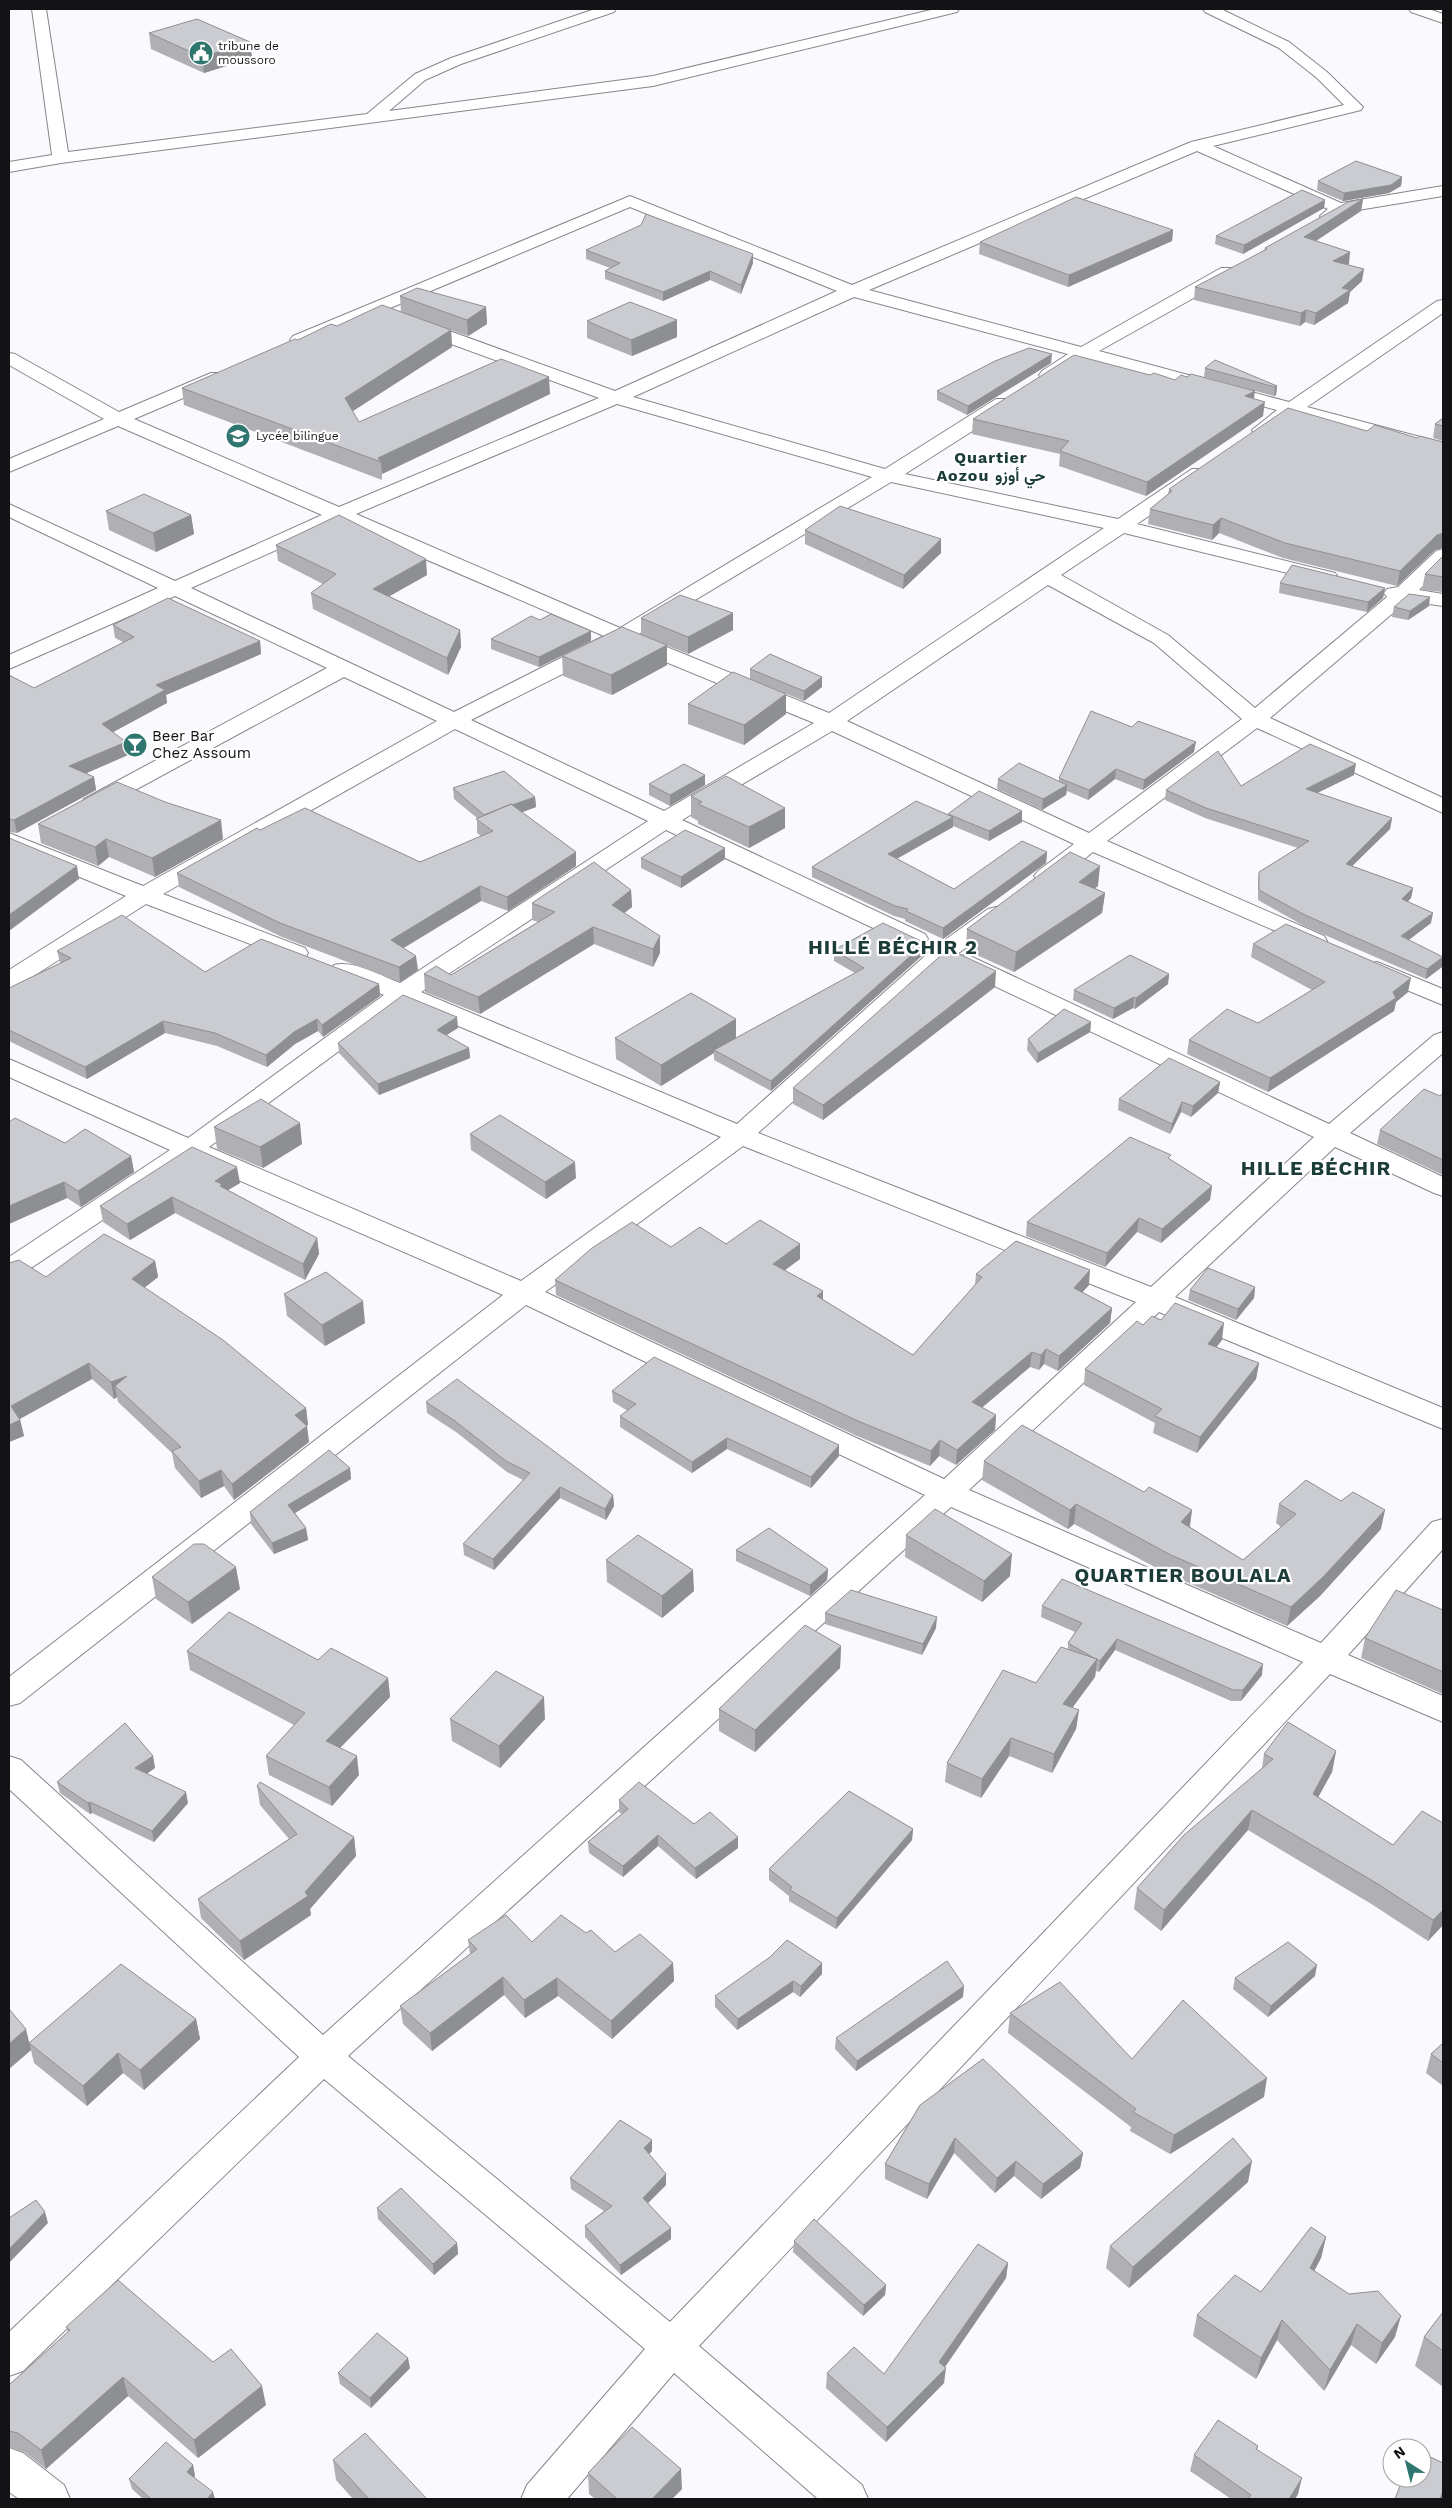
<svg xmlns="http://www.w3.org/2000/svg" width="1452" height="2508" viewBox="0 0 1452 2508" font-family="'Work Sans',Vazirmatn,sans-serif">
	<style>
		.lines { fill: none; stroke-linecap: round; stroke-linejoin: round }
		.minor-casing { stroke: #87878b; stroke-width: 2 }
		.minor { fill: #fff; fill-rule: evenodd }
		.wall { fill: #afafb4 }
		.shaded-wall { fill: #8e8f92 }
		.building { fill: #cbccd1; stroke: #8e8f92 }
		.labels { text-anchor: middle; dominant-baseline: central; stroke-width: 4.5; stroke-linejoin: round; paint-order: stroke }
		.far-poi-label { font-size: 12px; fill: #131315; stroke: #fff; text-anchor: start }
		.poi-label { font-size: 15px; fill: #131315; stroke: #fff; text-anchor: start }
		.far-district-label { font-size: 16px; font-weight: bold; letter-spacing: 1px; fill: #1b3c39; stroke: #fff }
		.district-label { font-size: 20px; font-weight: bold; letter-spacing: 1px; fill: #1b3c39; stroke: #fff }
	</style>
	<rect width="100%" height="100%" fill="#faf9fe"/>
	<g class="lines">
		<defs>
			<path id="minor" d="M 32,9 L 46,9 L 68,152 L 367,114 L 415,74 L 451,58 L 595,9 L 616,9 L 614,12 L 461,64 L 425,80 L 389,111 L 653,76 L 935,9 L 959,9 L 957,12 L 653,86 L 61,163 L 9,172 L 9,162 L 52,155 Z
				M 1203,9 L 1221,9 L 1289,42 L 1327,72 L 1363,107 L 1361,110 L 1213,146 L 1341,203 L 1443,186 L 1443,196 L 1346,212 L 1328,221 L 1322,220 L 1320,216 L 1328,209 L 1197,151 L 869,290 L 1081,347 L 1221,268 L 1233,268 L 1236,272 L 1233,276 L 1099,351 L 1289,402 L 1437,301 L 1443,300 L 1443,313 L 1307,407 L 1443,443 L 1443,455 L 1295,415 L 1268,434 L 1254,434 L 1252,430 L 1277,410 L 1086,359 L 1054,379 L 1042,379 L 1039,375 L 1042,371 L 1068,354 L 854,297 L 633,397 L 885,469 L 996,399 L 1010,399 L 1012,403 L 1010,407 L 905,474 L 1118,519 L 1192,469 L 1206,469 L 1209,473 L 1206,477 L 1137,524 L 1335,573 L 1338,577 L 1335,581 L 1328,583 L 1124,533 L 1061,575 L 1168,635 L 1255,708 L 1387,597 L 1384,593 L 1387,589 L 1398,587 L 1436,551 L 1443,549 L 1443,566 L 1419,590 L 1443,594 L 1443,606 L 1407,601 L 1270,718 L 1443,798 L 1443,813 L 1257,728 L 1107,841 L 1324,936 L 1327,941 L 1324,946 L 1315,948 L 1093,852 C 1077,864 1058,886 1038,881 L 1034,876 L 1038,871 L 1074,844 L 832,731 L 682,820 L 925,934 L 928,939 L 925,944 L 916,946 L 907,944 L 666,830 L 421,992 L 737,1124 L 935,947 L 988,909 L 996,907 L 1004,909 L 1008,914 L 1004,919 L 956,955 L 970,956 L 1329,1124 L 1434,1035 L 1443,1032 L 1443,1053 L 1350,1133 L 1443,1177 L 1443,1196 L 1434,1193 L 1335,1147 L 1175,1297 L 1443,1408 L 1443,1429 L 1159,1312 L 969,1490 L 1321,1643 L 1432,1522 L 1443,1519 L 1443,1549 L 1348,1655 L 1443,1696 L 1443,1722 L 1330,1674 L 699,2346 L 862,2485 L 868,2499 L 818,2499 L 674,2373 L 567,2499 L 521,2499 L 527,2485 L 645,2349 L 324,2079 L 23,2371 L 9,2376 L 9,2332 L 299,2057 L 9,1789 L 9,1756 L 21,1760 L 323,2035 L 925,1495 L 526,1305 L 20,1703 L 9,1706 L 9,1677 L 503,1295 L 192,1160 L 19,1276 L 9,1279 L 9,1257 L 170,1150 L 9,1077 L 9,1059 L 188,1138 L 384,995 L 334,975 L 331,970 L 334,965 C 355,960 381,976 400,983 L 648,821 L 455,729 L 163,894 L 305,948 L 308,953 L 305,958 L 296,960 L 287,958 L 146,904 L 18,986 L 9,988 L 9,970 L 126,896 L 9,848 L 9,833 L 143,886 L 437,721 L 344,677 L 100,809 L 92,811 L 84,809 L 81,804 L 84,799 L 327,668 L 175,596 L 9,669 L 9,655 L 158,588 L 9,517 L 9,504 L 175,581 L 322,515 L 118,426 L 9,472 L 9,459 L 104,419 L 9,365 L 9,353 L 15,354 L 119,412 L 211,373 L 223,373 L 226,377 L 223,381 L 134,419 L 339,507 L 599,398 L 410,329 L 407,325 L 410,321 L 422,321 L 615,391 L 837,291 L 630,207 L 305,344 L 293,344 L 290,340 L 293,336 L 630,196 L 852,285 L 1191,142 L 1344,105 L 1317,78 L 1279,48 L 1205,12 ZM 617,404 L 872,477 L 620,628 L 356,514 ZM 891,482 L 1104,528 L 829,713 L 637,635 ZM 339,522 L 604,636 L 454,712 L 191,588 ZM 1048,585 L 1154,643 L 1242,719 L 1089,833 L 847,721 ZM 622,644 L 814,723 L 664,811 L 471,720 ZM 949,960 L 952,966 L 1314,1137 L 1151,1287 L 758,1133 ZM 404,1003 L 721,1137 L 521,1281 L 209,1147 ZM 743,1146 L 1136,1302 L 944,1479 L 545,1292 ZM 951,1507 L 1303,1662 L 670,2322 L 348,2056 Z
				M 1409,9 L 1429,9 L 1443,14 L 1443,23 L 1411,12 Z
				M 1377,962 L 1443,989 L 1443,1005 L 1368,974 L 1365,969 L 1368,964 Z
				M 9,2448 L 23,2453 L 64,2485 L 70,2499 L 19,2499 L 9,2492 Z"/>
		</defs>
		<!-- minor casing -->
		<use href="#minor" class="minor-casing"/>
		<!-- minor -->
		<use href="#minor" class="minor"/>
	</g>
	<!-- wall -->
	<path class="wall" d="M 149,33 L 250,42 L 252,58 L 204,73 L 151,49 Z
		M 1402,177 L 1401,186 L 1389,193 L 1343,201 L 1317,190 L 1318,181 Z
		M 1363,199 L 1361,211 L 1316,241 L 1349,264 L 1347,265 L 1362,281 L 1350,292 L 1348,303 L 1314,325 L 1305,322 L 1300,326 L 1194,300 L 1195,287 L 1264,251 L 1265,248 Z
		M 1325,200 L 1324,208 L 1243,254 L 1215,244 L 1216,236 Z
		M 1173,230 L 1172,241 L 1068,287 L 979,254 L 980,242 Z
		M 586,250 L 753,254 L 753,263 L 741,294 L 710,280 L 663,301 L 605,279 L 605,271 L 610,268 L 586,259 Z
		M 400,296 L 486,307 L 487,324 L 468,336 L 451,330 L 452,347 L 352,411 L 359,422 L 550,394 L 382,474 L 382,480 L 184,405 L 182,388 L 298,340 L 337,326 L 401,312 Z
		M 587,321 L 677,337 L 632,356 L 587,338 Z
		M 1051,363 L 967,415 L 937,400 L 937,391 Z
		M 1205,368 L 1277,386 L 1276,395 L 1274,396 L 1204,377 Z
		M 1150,375 L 1175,380 L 1254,399 L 1263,416 L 1146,496 L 1059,466 L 1060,454 L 972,434 L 973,419 Z
		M 1443,418 L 1443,441 L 1433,438 L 1435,424 Z
		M 1169,489 L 1435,550 L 1397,586 L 1283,558 L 1219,533 L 1212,540 L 1148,524 L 1150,509 L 1168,494 Z
		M 106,511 L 191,515 L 194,534 L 156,552 L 109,530 Z
		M 805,530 L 941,553 L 903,589 L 805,544 Z
		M 276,545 L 427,575 L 389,596 L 460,630 L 461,647 L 448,675 L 313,609 L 311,593 L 323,584 L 278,561 Z
		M 1443,556 L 1443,592 L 1422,590 L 1425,574 Z
		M 1280,583 L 1385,588 L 1383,598 L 1367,612 L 1279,593 Z
		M 1429,606 L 1408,620 L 1392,617 L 1394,607 Z
		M 733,613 L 733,630 L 688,654 L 651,639 L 667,665 L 612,695 L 563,676 L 562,656 L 641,635 L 641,618 Z
		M 540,620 L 591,631 L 591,641 L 539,667 L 491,649 L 491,639 Z
		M 113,625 L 260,641 L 261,654 L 166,695 L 167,703 L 113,732 L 128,755 L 86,773 L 94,777 L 96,790 L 17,833 L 9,832 L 9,675 L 34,688 L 123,642 L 115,638 Z
		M 750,669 L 822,677 L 822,687 L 804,701 L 750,679 Z
		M 786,694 L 786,714 L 744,745 L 688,724 L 688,704 Z
		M 1194,752 L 1143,790 L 1115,779 L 1088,800 L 1067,791 L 1066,795 L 1042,810 L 997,789 L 998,779 L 1059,781 L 1059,778 Z
		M 1354,775 L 1317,793 L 1392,818 L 1390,829 L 1352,866 L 1413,888 L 1411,898 L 1408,901 L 1431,923 L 1409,940 L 1442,967 L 1426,979 L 1304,926 L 1258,900 L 1258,883 L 1259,872 L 1298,848 L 1205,818 L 1165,800 L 1166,790 L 1241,786 Z
		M 649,784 L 705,785 L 670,806 L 649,795 Z
		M 453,788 L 535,797 L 536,807 L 522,812 L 576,866 L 508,911 L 481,901 L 404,948 L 418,970 L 400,982 L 282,937 L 179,887 L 177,873 L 260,830 L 420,862 L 481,836 L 477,833 L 477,818 L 454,799 Z
		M 691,796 L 785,828 L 749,848 L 698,824 L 698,821 L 691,817 Z
		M 1022,811 L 1022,822 L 989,841 L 953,826 L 953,827 L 897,859 L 954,889 L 1047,852 L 1046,863 L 943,939 L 905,921 L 905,919 L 894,916 L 812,877 L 812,867 L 948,815 L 948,814 Z
		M 38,824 L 223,839 L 155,877 L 109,857 L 98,866 L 41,843 Z
		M 641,858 L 725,859 L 681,888 L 641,868 Z
		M 1098,886 L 1095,888 L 1105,893 L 1102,913 L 1014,972 L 966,950 L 967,929 Z
		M 631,890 L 632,907 L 624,913 L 660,953 L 653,967 L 594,944 L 480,1014 L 425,992 L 424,974 L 451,975 L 538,922 L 532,920 L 532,903 Z
		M 1253,944 L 1408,992 L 1396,1002 L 1394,1011 L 1268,1092 L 1187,1054 L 1189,1040 L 1258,1023 L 1312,990 L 1251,957 Z
		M 834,950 L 925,953 L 771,1091 L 714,1060 L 714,1053 L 661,1086 L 616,1059 L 615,1038 L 736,1019 L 736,1038 L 855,973 L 834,961 Z
		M 57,951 L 205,972 L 379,984 L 380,996 L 323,1037 L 318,1031 L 295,1044 L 267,1067 L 217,1046 L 165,1033 L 87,1079 L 9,1041 L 9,988 L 60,963 L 60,962 Z
		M 1169,974 L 1168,984 L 1135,1009 L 1133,1008 L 1113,1019 L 1073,1000 L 1074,990 Z
		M 995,987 L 823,1120 L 793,1104 L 793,1088 Z
		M 1091,1022 L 1090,1032 L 1037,1063 L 1027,1050 L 1028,1039 Z
		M 458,1028 L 446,1035 L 469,1048 L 470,1058 L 379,1095 L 339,1053 L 338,1043 Z
		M 1220,1082 L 1218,1093 L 1191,1117 L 1181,1112 L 1170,1134 L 1118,1110 L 1119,1099 Z
		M 1443,1093 L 1443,1175 L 1377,1144 L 1380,1130 L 1440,1096 Z
		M 9,1122 L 65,1143 L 131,1156 L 134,1172 L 81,1207 L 67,1198 L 9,1224 Z
		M 214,1127 L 302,1144 L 263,1168 L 217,1149 Z
		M 470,1134 L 576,1178 L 546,1199 L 471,1150 Z
		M 1171,1160 L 1212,1186 L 1210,1200 L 1161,1243 L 1137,1232 L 1105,1267 L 1026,1236 L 1027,1222 Z
		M 240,1183 L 228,1190 L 317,1238 L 319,1254 L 305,1280 L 175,1213 L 130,1240 L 103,1222 L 100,1206 Z
		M 726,1244 L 800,1259 L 785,1270 L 823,1300 L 913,1355 L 975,1285 L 976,1274 L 1089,1285 L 1082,1292 L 1112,1308 L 1110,1323 L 1058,1371 L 1044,1364 L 1039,1370 L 1030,1367 L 982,1407 L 996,1415 L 995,1430 L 956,1465 L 939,1456 L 930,1466 L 857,1436 L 556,1295 L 555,1280 L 671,1247 Z
		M 155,1261 L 158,1277 L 144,1288 L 306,1408 L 308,1425 L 306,1425 L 309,1442 L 234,1500 L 224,1486 L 201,1498 L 175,1468 L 172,1453 L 118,1402 L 117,1397 L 114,1399 L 92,1379 L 20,1419 L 24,1436 L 9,1442 L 46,1277 Z
		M 1255,1287 L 1254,1298 L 1236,1320 L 1188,1300 L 1190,1290 Z
		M 284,1294 L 365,1323 L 325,1346 L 287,1316 Z
		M 1161,1320 L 1222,1340 L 1216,1347 L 1259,1363 L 1256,1379 L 1197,1453 L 1153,1433 L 1155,1423 L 1084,1385 L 1085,1369 L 1143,1325 Z
		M 612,1391 L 839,1456 L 811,1488 L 727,1449 L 692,1473 L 620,1427 L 620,1416 L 628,1411 L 613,1402 Z
		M 426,1402 L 613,1495 L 614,1506 L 606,1520 L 560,1498 L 494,1570 L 464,1555 L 463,1544 L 523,1480 L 507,1472 L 456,1432 L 427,1413 Z
		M 984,1461 L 1144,1492 L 1192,1510 L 1190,1527 L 1243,1560 L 1281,1527 L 1276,1523 L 1279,1504 L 1381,1529 L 1320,1596 L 1287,1626 L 1168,1574 L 1074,1524 L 1068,1529 L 982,1480 Z
		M 350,1468 L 351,1479 L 295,1513 L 306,1528 L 308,1540 L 274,1554 L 251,1524 L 250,1512 Z
		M 906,1535 L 1010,1576 L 982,1602 L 905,1557 Z
		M 736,1550 L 828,1569 L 827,1580 L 810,1596 L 736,1561 Z
		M 606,1560 L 694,1591 L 662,1618 L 607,1582 Z
		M 152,1577 L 240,1589 L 192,1624 L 156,1599 Z
		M 1042,1606 L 1262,1675 L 1241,1701 L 1231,1701 L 1115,1650 L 1099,1672 L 1096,1671 L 1095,1677 L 1072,1708 L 1079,1710 L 1076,1729 L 1052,1773 L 1009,1756 L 981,1798 L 945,1782 L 947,1763 L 1036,1683 L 1068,1650 L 1068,1643 L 1075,1632 L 1041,1617 Z
		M 1443,1610 L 1443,1694 L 1361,1658 L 1365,1638 Z
		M 825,1613 L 936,1628 L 922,1655 L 825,1624 Z
		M 841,1646 L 840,1668 L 755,1752 L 719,1731 L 719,1709 Z
		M 187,1651 L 318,1660 L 388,1678 L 390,1697 L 340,1748 L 359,1775 L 332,1806 L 269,1775 L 266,1756 L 294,1725 L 190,1670 Z
		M 450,1719 L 545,1719 L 500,1768 L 452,1741 Z
		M 1336,1751 L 1332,1772 L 1318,1797 L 1443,1925 L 1428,1941 L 1373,1905 L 1248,1830 L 1161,1931 L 1134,1909 L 1137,1888 L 1262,1768 L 1264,1754 Z
		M 153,1756 L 155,1768 L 146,1774 L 188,1803 L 154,1842 L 92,1813 L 90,1814 L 60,1793 L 57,1782 Z
		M 257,1786 L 354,1837 L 356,1856 L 310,1909 L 311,1915 L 244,1960 L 201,1918 L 198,1899 L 289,1839 L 260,1805 Z
		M 619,1800 L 738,1837 L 738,1848 L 696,1879 L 658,1846 L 623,1877 L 589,1853 L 588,1842 L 622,1814 L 619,1812 Z
		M 913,1829 L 912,1840 L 836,1929 L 789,1901 L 789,1896 L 769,1880 L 769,1869 Z
		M 468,1940 L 532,1942 L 615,1952 L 673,1963 L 674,1981 L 612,2039 L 558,1996 L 525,2018 L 504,1995 L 432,2051 L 403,2024 L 400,2006 L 470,1954 Z
		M 822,1963 L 822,1974 L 800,1997 L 793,1992 L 737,2030 L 715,2007 L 715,1996 Z
		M 1315,1976 L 1268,2017 L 1233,1989 L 1235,1978 Z
		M 963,1997 L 856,2071 L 835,2049 L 836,2038 Z
		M 9,2009 L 29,2043 L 196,2019 L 200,2039 L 144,2090 L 123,2073 L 87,2106 L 34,2063 L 31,2050 L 9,2069 Z
		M 1010,2013 L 1132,2059 L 1264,2097 L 1170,2154 L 1130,2131 L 1131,2127 L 1008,2033 Z
		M 1443,2043 L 1443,2086 L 1426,2073 L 1431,2054 Z
		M 920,2105 L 1083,2153 L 1080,2168 L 1041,2199 L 1014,2176 L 995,2193 L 954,2153 L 927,2199 L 885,2179 L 885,2164 Z
		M 652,2151 L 649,2154 L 666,2185 L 648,2203 L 671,2239 L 621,2275 L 585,2237 L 585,2226 L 604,2211 L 571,2189 L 570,2178 Z
		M 1248,2182 L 1129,2288 L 1106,2268 L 1110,2246 Z
		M 377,2208 L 457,2243 L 458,2254 L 434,2275 L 378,2219 Z
		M 1326,2237 L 1321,2258 L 1314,2271 L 1395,2337 L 1376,2364 L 1351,2345 L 1324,2391 L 1277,2340 L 1256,2379 L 1193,2336 L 1197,2315 L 1261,2292 Z
		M 794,2241 L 886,2285 L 885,2295 L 863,2316 L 793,2252 Z
		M 1008,2263 L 1006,2278 L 945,2367 L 944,2383 L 886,2442 L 826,2388 L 827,2373 L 884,2374 Z
		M 1443,2312 L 1443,2387 L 1415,2366 L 1424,2337 Z
		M 66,2327 L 213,2362 L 266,2405 L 198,2458 L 128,2396 L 46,2469 L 24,2452 L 9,2448 L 9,2385 L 68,2332 Z
		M 410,2368 L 371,2408 L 340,2384 L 338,2373 Z
		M 1258,2446 L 1257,2450 L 1298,2494 L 1295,2499 L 1231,2499 L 1190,2471 L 1194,2455 Z
		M 333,2460 L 427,2499 L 353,2499 L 336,2480 Z
		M 193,2465 L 195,2476 L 194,2477 L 215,2499 L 143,2499 L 132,2489 L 129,2479 Z
		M 588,2473 L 682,2489 L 672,2499 L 595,2499 L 589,2494 Z"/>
	<!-- shaded-wall -->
	<path class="shaded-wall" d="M 250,42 L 252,58 L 204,73 L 202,57 Z
		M 1402,177 L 1401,186 L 1389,193 L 1343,201 L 1344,193 Z
		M 1363,199 L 1361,211 L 1302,250 L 1304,237 Z
		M 1325,200 L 1324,208 L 1243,254 L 1244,245 Z
		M 1173,230 L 1172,241 L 1068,287 L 1069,275 Z
		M 1350,252 L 1349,264 L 1331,274 L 1333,261 Z
		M 753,254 L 753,263 L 741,294 L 741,285 Z
		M 1364,269 L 1362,281 L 1350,292 L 1348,303 L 1314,325 L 1316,313 L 1342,288 Z
		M 710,271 L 710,280 L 663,301 L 663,292 Z
		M 486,307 L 487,324 L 468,336 L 467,320 Z
		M 1306,310 L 1305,322 L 1300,326 L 1301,313 Z
		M 677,320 L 677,337 L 632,356 L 631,340 Z
		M 451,330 L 452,347 L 347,415 L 345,398 Z
		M 1052,354 L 1051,363 L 967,415 L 968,406 Z
		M 549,377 L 550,394 L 382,474 L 381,462 L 378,458 Z
		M 1277,386 L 1276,395 L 1274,396 L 1275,387 Z
		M 1255,391 L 1253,406 L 1245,396 Z
		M 1265,402 L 1263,416 L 1146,496 L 1147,482 Z
		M 191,515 L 194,534 L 156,552 L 153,533 Z
		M 1221,518 L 1219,533 L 1212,540 L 1213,525 Z
		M 1443,533 L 1443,548 L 1435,550 L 1397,586 L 1400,571 L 1437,535 Z
		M 941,539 L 941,553 L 903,589 L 904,575 Z
		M 426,559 L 427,575 L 374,605 L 373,589 Z
		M 1385,588 L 1383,598 L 1367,612 L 1368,602 Z
		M 1430,597 L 1429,606 L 1408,620 L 1410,611 Z
		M 733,613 L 733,630 L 688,654 L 688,637 Z
		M 460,630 L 461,647 L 448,675 L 447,658 Z
		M 591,631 L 591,641 L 539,667 L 539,657 Z
		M 260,641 L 261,654 L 166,695 L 167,703 L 104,737 L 102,724 L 156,685 Z
		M 667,645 L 667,665 L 612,695 L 611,675 Z
		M 822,677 L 822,687 L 804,701 L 804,691 Z
		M 786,694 L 786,714 L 744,745 L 744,725 Z
		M 126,742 L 128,755 L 71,780 L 69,766 Z
		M 1196,742 L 1194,752 L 1143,790 L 1144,780 Z
		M 1356,764 L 1354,775 L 1305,799 L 1306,789 Z
		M 1116,769 L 1115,779 L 1088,800 L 1089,790 Z
		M 705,775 L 705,785 L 670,806 L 670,795 Z
		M 94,777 L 96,790 L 17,833 L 14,820 Z
		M 1067,785 L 1066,795 L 1042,810 L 1043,799 Z
		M 535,797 L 536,807 L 485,826 L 484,816 Z
		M 785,808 L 785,828 L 749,848 L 749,827 Z
		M 1022,811 L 1022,822 L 989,841 L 989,831 Z
		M 953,817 L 953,827 L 887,864 L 888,854 Z
		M 1392,818 L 1390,829 L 1344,874 L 1346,864 Z
		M 221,820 L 223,839 L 155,877 L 152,858 Z
		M 106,839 L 109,857 L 98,866 L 95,847 Z
		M 725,848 L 725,859 L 681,888 L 681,877 Z
		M 576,852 L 576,866 L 508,911 L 507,897 Z
		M 1047,852 L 1046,863 L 943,939 L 943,928 Z
		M 77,866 L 79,879 L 9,931 L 9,915 Z
		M 1100,866 L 1098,886 L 1077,902 L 1079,882 Z
		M 480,886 L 481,901 L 393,954 L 391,940 Z
		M 1413,888 L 1411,898 L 1400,909 L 1402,899 Z
		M 631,890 L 632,907 L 612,923 L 612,905 Z
		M 1105,893 L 1102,913 L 1014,972 L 1016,952 Z
		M 1433,913 L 1431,923 L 1399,947 L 1401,936 Z
		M 593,927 L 594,944 L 480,1014 L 478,997 Z
		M 660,936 L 660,953 L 653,967 L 653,949 Z
		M 925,943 L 925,953 L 771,1091 L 771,1081 Z
		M 416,956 L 418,970 L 400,982 L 399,967 Z
		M 1443,957 L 1442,967 L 1426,979 L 1427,969 Z
		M 996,971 L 995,987 L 823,1120 L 823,1105 Z
		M 1169,974 L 1168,984 L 1135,1009 L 1136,998 Z
		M 1411,978 L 1408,992 L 1396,1002 L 1394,1011 L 1268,1092 L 1270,1078 Z
		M 379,984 L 380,996 L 323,1037 L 322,1025 Z
		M 1134,997 L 1133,1008 L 1113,1019 L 1114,1008 Z
		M 457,1017 L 458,1028 L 437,1041 L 437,1030 Z
		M 317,1019 L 318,1031 L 295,1044 L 267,1067 L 266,1055 L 294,1032 Z
		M 736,1019 L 736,1040 L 714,1050 L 714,1053 L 661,1086 L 661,1065 Z
		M 163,1021 L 165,1033 L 87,1079 L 85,1067 Z
		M 1091,1022 L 1090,1032 L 1037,1063 L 1038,1053 Z
		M 469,1048 L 470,1058 L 379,1095 L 378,1084 Z
		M 1220,1082 L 1218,1093 L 1191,1117 L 1193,1106 Z
		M 1182,1102 L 1181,1112 L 1170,1134 L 1172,1124 Z
		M 300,1123 L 302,1144 L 263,1168 L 260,1147 Z
		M 131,1156 L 134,1172 L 81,1207 L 78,1191 Z
		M 575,1162 L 576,1178 L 546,1199 L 545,1182 Z
		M 237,1167 L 240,1183 L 223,1193 L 215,1181 Z
		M 64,1182 L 67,1198 L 9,1224 L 9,1206 Z
		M 1212,1186 L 1210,1200 L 1161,1243 L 1162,1229 Z
		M 172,1197 L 175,1213 L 130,1240 L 127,1224 Z
		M 1139,1218 L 1137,1232 L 1105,1267 L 1107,1253 Z
		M 317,1238 L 319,1254 L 305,1280 L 303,1264 Z
		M 800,1244 L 800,1259 L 773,1279 L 773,1264 Z
		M 155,1261 L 158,1277 L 135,1295 L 132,1279 Z
		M 1090,1270 L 1089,1285 L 1073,1303 L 1074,1288 Z
		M 1255,1287 L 1254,1298 L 1236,1320 L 1238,1309 Z
		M 823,1291 L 823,1306 L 817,1296 Z
		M 363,1301 L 365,1323 L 325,1346 L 322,1325 Z
		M 1112,1308 L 1110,1323 L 1058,1371 L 1059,1356 Z
		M 1224,1323 L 1222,1340 L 1206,1361 L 1208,1344 Z
		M 1046,1349 L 1044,1364 L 1039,1370 L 1041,1355 Z
		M 1032,1352 L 1030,1367 L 971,1417 L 972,1402 Z
		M 89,1363 L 92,1379 L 14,1422 L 11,1406 Z
		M 1259,1363 L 1256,1379 L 1197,1453 L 1200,1437 Z
		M 127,1376 L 115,1386 L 117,1397 L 114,1399 L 111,1382 Z
		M 306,1408 L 308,1425 L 297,1431 L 295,1415 Z
		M 996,1415 L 995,1430 L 956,1465 L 957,1450 Z
		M 20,1420 L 24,1436 L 9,1442 L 9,1425 Z
		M 307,1426 L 309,1442 L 234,1500 L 232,1484 Z
		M 727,1438 L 727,1449 L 692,1473 L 692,1462 Z
		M 940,1440 L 939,1456 L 930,1466 L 931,1451 Z
		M 839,1445 L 839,1456 L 811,1488 L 811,1477 Z
		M 350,1468 L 351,1479 L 290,1516 L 288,1505 Z
		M 221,1470 L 224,1486 L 201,1498 L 199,1481 Z
		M 560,1487 L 560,1498 L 494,1570 L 493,1559 Z
		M 613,1495 L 614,1506 L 606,1520 L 605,1509 Z
		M 1076,1504 L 1074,1524 L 1068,1529 L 1070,1510 Z
		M 1192,1510 L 1189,1530 L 1181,1522 Z
		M 1385,1510 L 1381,1529 L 1320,1596 L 1287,1626 L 1291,1607 Z
		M 306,1528 L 308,1540 L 274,1554 L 272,1543 Z
		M 1012,1554 L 1010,1576 L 982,1602 L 984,1581 Z
		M 236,1567 L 240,1589 L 192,1624 L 188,1602 Z
		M 828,1569 L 827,1580 L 810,1596 L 810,1585 Z
		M 693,1570 L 694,1591 L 662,1618 L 662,1596 Z
		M 937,1617 L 936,1628 L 922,1655 L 923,1644 Z
		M 1117,1639 L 1115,1650 L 1099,1672 L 1100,1661 Z
		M 841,1646 L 840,1668 L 755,1752 L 755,1730 Z
		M 1097,1659 L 1095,1677 L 1061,1723 L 1063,1704 Z
		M 1263,1664 L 1262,1675 L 1241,1701 L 1243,1690 Z
		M 388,1678 L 390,1697 L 328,1760 L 326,1741 Z
		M 544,1697 L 545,1719 L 500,1768 L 499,1746 Z
		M 1079,1710 L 1076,1729 L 1052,1773 L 1054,1754 Z
		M 1011,1738 L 1009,1756 L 981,1798 L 982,1779 Z
		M 1336,1751 L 1332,1772 L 1309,1814 L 1313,1794 Z
		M 153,1756 L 155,1768 L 138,1780 L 135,1768 Z
		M 357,1756 L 359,1775 L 332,1806 L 329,1787 Z
		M 186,1792 L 188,1803 L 154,1842 L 152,1831 Z
		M 90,1802 L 92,1813 L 90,1814 L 88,1803 Z
		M 1252,1810 L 1248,1830 L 1161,1931 L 1164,1910 Z
		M 913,1829 L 912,1840 L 836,1929 L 837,1918 Z
		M 658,1835 L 658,1846 L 623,1877 L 623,1866 Z
		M 354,1837 L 356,1856 L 310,1909 L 311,1915 L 244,1960 L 240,1941 L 305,1892 Z
		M 738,1837 L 738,1848 L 696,1879 L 695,1868 Z
		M 1443,1910 L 1443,1925 L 1428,1941 L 1433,1920 Z
		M 673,1963 L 674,1981 L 612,2039 L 611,2021 Z
		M 822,1963 L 822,1974 L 800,1997 L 801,1986 Z
		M 1317,1965 L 1315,1976 L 1268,2017 L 1271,2006 Z
		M 503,1977 L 504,1995 L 432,2051 L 430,2033 Z
		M 557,1978 L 558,1996 L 525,2018 L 524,2000 Z
		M 793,1981 L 793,1992 L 737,2030 L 738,2019 Z
		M 964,1986 L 963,1997 L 856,2071 L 857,2061 Z
		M 196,2019 L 200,2039 L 144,2090 L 140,2070 Z
		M 26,2029 L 31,2050 L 9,2069 L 9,2044 Z
		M 118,2053 L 123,2073 L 87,2106 L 83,2086 Z
		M 1267,2078 L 1264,2097 L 1170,2154 L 1174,2135 Z
		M 955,2138 L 954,2153 L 927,2199 L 929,2184 Z
		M 652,2140 L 652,2151 L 644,2159 L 644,2148 Z
		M 1083,2153 L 1080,2168 L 1041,2199 L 1043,2184 Z
		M 1016,2161 L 1014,2176 L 995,2193 L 997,2178 Z
		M 1252,2161 L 1248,2182 L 1129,2288 L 1133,2267 Z
		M 666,2174 L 666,2185 L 643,2208 L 643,2198 Z
		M 45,2212 L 48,2223 L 9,2263 L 9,2249 Z
		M 671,2228 L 671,2239 L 621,2275 L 620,2265 Z
		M 1326,2237 L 1321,2258 L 1305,2289 L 1310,2268 Z
		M 457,2243 L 458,2254 L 434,2275 L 433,2264 Z
		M 1008,2263 L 1006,2278 L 940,2374 L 946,2368 L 944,2383 L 886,2442 L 887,2427 L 939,2362 Z
		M 886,2285 L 885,2295 L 863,2316 L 864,2305 Z
		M 1401,2316 L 1395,2337 L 1376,2364 L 1382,2343 Z
		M 1282,2320 L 1277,2340 L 1256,2379 L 1261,2358 Z
		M 1357,2324 L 1351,2345 L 1324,2391 L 1330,2370 Z
		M 408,2358 L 410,2368 L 371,2408 L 370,2398 Z
		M 123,2377 L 128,2396 L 46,2469 L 41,2450 Z
		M 262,2386 L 266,2405 L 198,2458 L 194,2440 Z
		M 193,2465 L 195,2476 L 189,2482 L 187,2472 Z
		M 681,2469 L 682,2489 L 672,2499 L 652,2499 Z
		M 1302,2478 L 1298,2494 L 1295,2499 L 1289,2499 Z
		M 1443,2491 L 1443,2496 L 1442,2499 L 1440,2499 Z
		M 213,2492 L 215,2499 L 207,2499 Z"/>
	<!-- building -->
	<path class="building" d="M 197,19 L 250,42 L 202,57 L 149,33 Z
		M 1356,161 L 1402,177 L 1391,185 L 1344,193 L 1318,181 Z
		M 1302,190 L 1325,200 L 1244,245 L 1216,236 Z
		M 1076,197 L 1173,230 L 1069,275 L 980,242 Z
		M 1363,199 L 1304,237 L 1350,252 L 1333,261 L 1364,269 L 1342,288 L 1350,290 L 1316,313 L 1306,310 L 1301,313 L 1195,287 L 1267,249 L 1265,248 L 1348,202 Z
		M 646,214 L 753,254 L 741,285 L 710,271 L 663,292 L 605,271 L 620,263 L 586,250 L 641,225 Z
		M 417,288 L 486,307 L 467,320 L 400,296 Z
		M 630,302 L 677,320 L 631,340 L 587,321 Z
		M 382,305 L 451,330 L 345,398 L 359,422 L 501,359 L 549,377 L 378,458 L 381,462 L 182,388 L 295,339 L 298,340 L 331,324 L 337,326 Z
		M 1029,348 L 1052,354 L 968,406 L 937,391 L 995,361 Z
		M 1074,355 L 1150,375 L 1154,373 L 1175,380 L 1181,375 L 1187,377 L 1191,374 L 1255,391 L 1245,396 L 1265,402 L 1147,482 L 1060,451 L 1069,441 L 973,419 Z
		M 1215,360 L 1277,386 L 1275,387 L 1205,368 Z
		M 1288,408 L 1367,431 L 1375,425 L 1417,438 L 1420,436 L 1443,442 L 1443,533 L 1437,535 L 1400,571 L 1285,543 L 1221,518 L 1213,525 L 1150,509 L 1172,491 L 1169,489 Z
		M 1443,418 L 1443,426 L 1435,424 Z
		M 144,494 L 191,515 L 153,533 L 106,511 Z
		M 840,506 L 941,539 L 904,575 L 805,530 Z
		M 339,515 L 426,559 L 373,589 L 460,630 L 447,658 L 311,593 L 336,574 L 276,545 Z
		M 1443,556 L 1443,577 L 1425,574 Z
		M 1292,565 L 1385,588 L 1368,602 L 1280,583 Z
		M 1409,594 L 1430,597 L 1410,611 L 1394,607 Z
		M 680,595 L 733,613 L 688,637 L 641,618 Z
		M 168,598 L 260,641 L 156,685 L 165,690 L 102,724 L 126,742 L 69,766 L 94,777 L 14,820 L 9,819 L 9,675 L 34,688 L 134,637 L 113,625 Z
		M 551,614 L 591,631 L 539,657 L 491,639 L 531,616 L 540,620 Z
		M 622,627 L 667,645 L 611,675 L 562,656 Z
		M 770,654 L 822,677 L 804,691 L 750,669 Z
		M 733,672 L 786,694 L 744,725 L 688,704 Z
		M 1091,711 L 1132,727 L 1138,721 L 1196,742 L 1144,780 L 1116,769 L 1089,790 L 1059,778 Z
		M 1310,744 L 1356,764 L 1306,789 L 1392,818 L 1346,864 L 1413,888 L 1402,899 L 1433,913 L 1401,936 L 1443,957 L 1427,969 L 1305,915 L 1259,890 L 1259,872 L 1309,841 L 1206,808 L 1166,790 L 1218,751 L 1241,786 Z
		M 1019,763 L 1067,785 L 1043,799 L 998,779 Z
		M 684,764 L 705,775 L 670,795 L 649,784 Z
		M 504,771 L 535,797 L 512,805 L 511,804 L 484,815 L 453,788 Z
		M 726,776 L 785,808 L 749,827 L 698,804 L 702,802 L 691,796 Z
		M 117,782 L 165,802 L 221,820 L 152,858 L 106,839 L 95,847 L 38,824 Z
		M 979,791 L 1022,811 L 989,831 L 948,814 Z
		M 916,801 L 953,817 L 888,854 L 954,889 L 1022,841 L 1047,852 L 943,928 L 906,911 L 908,909 L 895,906 L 812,867 Z
		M 511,804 L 576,852 L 507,897 L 480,886 L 391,940 L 416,956 L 399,967 L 280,923 L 177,873 L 257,828 L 260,830 L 305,808 L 420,862 L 493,831 L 476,819 Z
		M 685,830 L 725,848 L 681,877 L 641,858 Z
		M 9,838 L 77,866 L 9,915 Z
		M 1070,852 L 1100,866 L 1079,882 L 1105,893 L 1016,952 L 967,929 Z
		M 594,862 L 631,890 L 612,905 L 660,936 L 653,949 L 593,927 L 478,997 L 424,974 L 436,966 L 451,975 L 555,912 L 532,903 Z
		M 122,915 L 205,972 L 261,939 L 379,984 L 322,1025 L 317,1019 L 294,1032 L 266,1055 L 215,1033 L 163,1021 L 85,1067 L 9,1030 L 9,988 L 71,958 L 57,951 Z
		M 883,923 L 925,943 L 771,1081 L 714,1050 L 864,968 L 834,950 Z
		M 1286,924 L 1411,978 L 1393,992 L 1396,998 L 1270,1078 L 1189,1040 L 1227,1009 L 1258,1023 L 1325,982 L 1253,944 Z
		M 948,949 L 996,971 L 823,1105 L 793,1088 Z
		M 1130,955 L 1169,974 L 1136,998 L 1134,997 L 1114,1008 L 1074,990 Z
		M 691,993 L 736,1019 L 661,1065 L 615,1038 Z
		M 403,995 L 457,1017 L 437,1030 L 469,1048 L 378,1084 L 338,1043 Z
		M 1064,1009 L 1091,1022 L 1038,1053 L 1028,1039 Z
		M 1169,1058 L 1220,1082 L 1193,1106 L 1182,1102 L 1172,1124 L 1119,1099 Z
		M 1424,1089 L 1440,1096 L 1443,1093 L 1443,1160 L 1380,1130 Z
		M 261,1099 L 300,1123 L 260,1147 L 214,1127 Z
		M 500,1115 L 575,1162 L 545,1182 L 470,1134 Z
		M 15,1118 L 65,1143 L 85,1129 L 131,1156 L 78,1191 L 64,1182 L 9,1206 L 9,1122 Z
		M 1130,1137 L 1171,1155 L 1168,1158 L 1212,1186 L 1162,1229 L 1139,1218 L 1107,1253 L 1027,1222 Z
		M 192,1147 L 237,1167 L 215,1181 L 222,1184 L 220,1186 L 317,1238 L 303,1264 L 172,1197 L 127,1224 L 100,1206 Z
		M 760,1220 L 800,1244 L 773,1264 L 823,1291 L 817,1296 L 913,1355 L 982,1277 L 976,1274 L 1016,1241 L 1090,1270 L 1074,1288 L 1112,1308 L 1059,1356 L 1046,1349 L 1041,1355 L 1032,1352 L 972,1402 L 996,1415 L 957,1450 L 940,1440 L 931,1451 L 858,1421 L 555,1280 L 592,1248 L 632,1222 L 671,1247 L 700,1227 L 726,1244 Z
		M 104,1234 L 155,1261 L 132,1279 L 223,1340 L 306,1408 L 295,1415 L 307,1426 L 232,1484 L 221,1470 L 199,1481 L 172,1451 L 181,1447 L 115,1386 L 127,1376 L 111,1382 L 89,1363 L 11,1406 L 20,1420 L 9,1425 L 9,1263 L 19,1260 L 46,1277 Z
		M 1208,1268 L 1255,1287 L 1238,1309 L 1190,1290 Z
		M 326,1272 L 363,1301 L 322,1325 L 284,1294 Z
		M 1175,1303 L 1224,1323 L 1208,1344 L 1259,1363 L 1200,1437 L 1155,1416 L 1162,1409 L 1085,1369 L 1137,1321 L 1143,1325 L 1152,1316 L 1161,1320 Z
		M 654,1357 L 839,1445 L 811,1477 L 727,1438 L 692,1462 L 620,1416 L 636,1404 L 612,1391 Z
		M 457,1379 L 613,1495 L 605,1509 L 560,1487 L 493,1559 L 463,1544 L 530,1473 L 506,1461 L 455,1421 L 426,1402 Z
		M 1022,1425 L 1144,1492 L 1149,1487 L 1192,1510 L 1181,1522 L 1243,1560 L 1296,1514 L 1279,1504 L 1306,1480 L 1341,1501 L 1353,1492 L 1385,1510 L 1324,1576 L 1291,1607 L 1171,1555 L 1076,1504 L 1070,1510 L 984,1461 Z
		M 329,1450 L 350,1468 L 288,1505 L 306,1528 L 272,1543 L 250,1512 Z
		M 935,1509 L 1012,1554 L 984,1581 L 906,1535 Z
		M 769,1528 L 828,1569 L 810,1585 L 736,1550 Z
		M 638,1535 L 693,1570 L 662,1596 L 606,1560 Z
		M 194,1544 L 204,1544 L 236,1567 L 188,1602 L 152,1577 Z
		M 1062,1579 L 1263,1664 L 1243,1690 L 1233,1690 L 1117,1639 L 1100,1661 L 1097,1659 L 1094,1658 L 1068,1643 L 1082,1623 L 1042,1606 Z
		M 851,1590 L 937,1617 L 923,1644 L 825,1613 Z
		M 1396,1590 L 1443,1610 L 1443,1672 L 1365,1638 Z
		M 229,1612 L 318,1660 L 331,1648 L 388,1678 L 326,1741 L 357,1756 L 329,1787 L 266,1756 L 305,1713 L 187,1651 Z
		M 805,1625 L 841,1646 L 755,1730 L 719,1709 Z
		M 1061,1647 L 1097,1659 L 1063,1704 L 1079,1710 L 1054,1754 L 1011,1738 L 982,1779 L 947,1763 L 1003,1670 L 1036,1683 Z
		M 496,1671 L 544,1697 L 499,1746 L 450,1719 Z
		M 1288,1722 L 1336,1751 L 1313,1794 L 1393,1845 L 1422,1811 L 1443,1823 L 1443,1910 L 1433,1920 L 1378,1884 L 1252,1810 L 1164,1910 L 1137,1888 L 1184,1835 L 1273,1759 L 1264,1754 Z
		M 125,1723 L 153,1756 L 135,1768 L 186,1792 L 152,1831 L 90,1802 L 88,1803 L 57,1782 Z
		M 260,1782 L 354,1837 L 305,1892 L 308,1896 L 240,1941 L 198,1899 L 297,1834 L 257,1786 Z
		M 639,1782 L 694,1824 L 710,1812 L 738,1837 L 695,1868 L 658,1835 L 623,1866 L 588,1842 L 628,1809 L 619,1800 Z
		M 849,1791 L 913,1829 L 837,1918 L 790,1890 L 792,1887 L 769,1869 Z
		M 506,1915 L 532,1942 L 561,1915 L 586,1933 L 591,1930 L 615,1952 L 640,1934 L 673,1963 L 611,2021 L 557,1978 L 524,2000 L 503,1977 L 430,2033 L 400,2006 L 477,1949 L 468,1940 Z
		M 787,1940 L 822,1963 L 801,1986 L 793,1981 L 738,2019 L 715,1996 L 770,1957 Z
		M 1288,1942 L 1317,1965 L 1271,2006 L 1235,1978 Z
		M 947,1961 L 964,1986 L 857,2061 L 836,2038 Z
		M 121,1964 L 196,2019 L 140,2070 L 118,2053 L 83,2086 L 29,2043 Z
		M 1060,1982 L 1132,2059 L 1183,2000 L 1267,2078 L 1174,2135 L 1133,2112 L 1136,2109 L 1010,2013 Z
		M 9,2009 L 26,2029 L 9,2044 Z
		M 1443,2043 L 1443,2063 L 1431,2054 Z
		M 983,2059 L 1083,2153 L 1043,2184 L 1016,2161 L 997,2178 L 955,2138 L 929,2184 L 885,2164 L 920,2105 Z
		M 620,2120 L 652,2140 L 644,2148 L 666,2174 L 643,2198 L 671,2228 L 620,2265 L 585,2226 L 612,2206 L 570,2178 Z
		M 1233,2138 L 1252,2161 L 1133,2267 L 1110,2246 Z
		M 401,2188 L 457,2243 L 433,2264 L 377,2208 Z
		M 36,2200 L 45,2212 L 9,2249 L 9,2218 Z
		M 814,2219 L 886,2285 L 864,2305 L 794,2241 Z
		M 1311,2227 L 1326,2237 L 1310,2268 L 1349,2294 L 1378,2291 L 1401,2316 L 1382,2343 L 1357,2324 L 1330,2370 L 1282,2320 L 1261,2358 L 1197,2315 L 1235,2275 L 1261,2292 Z
		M 978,2244 L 1008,2263 L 939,2362 L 946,2368 L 887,2427 L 827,2373 L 854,2347 L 884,2374 Z
		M 118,2280 L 213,2362 L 231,2349 L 262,2386 L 194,2440 L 123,2377 L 41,2450 L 18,2433 L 9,2431 L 9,2385 L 70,2330 L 66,2327 Z
		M 1443,2312 L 1443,2351 L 1424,2337 Z
		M 377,2333 L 408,2358 L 370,2398 L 338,2373 Z
		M 1218,2420 L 1258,2446 L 1256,2449 L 1302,2478 L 1289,2499 L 1248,2499 L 1251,2495 L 1194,2455 Z
		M 632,2427 L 681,2469 L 652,2499 L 617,2499 L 588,2473 Z
		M 365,2433 L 427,2499 L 369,2499 L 333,2460 Z
		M 166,2442 L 193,2465 L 187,2472 L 213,2492 L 207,2499 L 151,2499 L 129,2479 Z
		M 1422,2453 L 1443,2463 L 1443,2491 L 1440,2499 L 1395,2499 L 1403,2478 L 1422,2478 Z"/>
	<!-- icons -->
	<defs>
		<symbol id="civic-disc" viewBox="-11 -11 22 22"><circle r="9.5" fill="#2f766f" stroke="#fff"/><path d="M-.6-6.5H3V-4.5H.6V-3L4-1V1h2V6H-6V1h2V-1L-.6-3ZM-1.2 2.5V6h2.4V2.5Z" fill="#fff"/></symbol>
		<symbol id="school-disc" viewBox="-11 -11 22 22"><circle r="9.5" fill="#2f766f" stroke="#fff"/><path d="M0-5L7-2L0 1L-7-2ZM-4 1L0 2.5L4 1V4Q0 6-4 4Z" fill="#fff"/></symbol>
		<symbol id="bar-disc" viewBox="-11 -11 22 22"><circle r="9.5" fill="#2f766f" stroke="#fff"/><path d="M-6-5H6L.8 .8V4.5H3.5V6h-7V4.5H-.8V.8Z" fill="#fff"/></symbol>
	</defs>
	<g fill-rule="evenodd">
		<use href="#civic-disc" x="187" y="39" width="28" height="28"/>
		<use href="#school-disc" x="224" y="422" width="28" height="28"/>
		<use href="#bar-disc" x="121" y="731" width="28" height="28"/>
	</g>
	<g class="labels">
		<!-- far-poi labels -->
		<g class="far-poi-label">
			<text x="218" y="46">tribune de<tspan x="218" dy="14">moussoro</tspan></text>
			<text x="256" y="436">Lycée bilingue</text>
		</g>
		<!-- poi labels -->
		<g class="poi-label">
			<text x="152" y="736">Beer Bar<tspan x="152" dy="17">Chez Assoum</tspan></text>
		</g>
		<!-- far-district labels -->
		<g class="far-district-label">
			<text x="991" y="457">Quartier<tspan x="991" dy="18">Aozou حي أوزو</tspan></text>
		</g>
		<!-- district labels -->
		<g class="district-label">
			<text x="893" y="947">HILLÉ BÉCHIR 2</text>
			<text x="1316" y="1168">HILLE BÉCHIR</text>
			<text x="1183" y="1575">QUARTIER BOULALA</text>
		</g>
	</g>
	<!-- border -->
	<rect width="1452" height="2508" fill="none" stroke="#131315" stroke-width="20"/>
	<!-- north arrow -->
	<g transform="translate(1407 2463) rotate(324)"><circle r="24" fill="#ffffff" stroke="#a1a1a1"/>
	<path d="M0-4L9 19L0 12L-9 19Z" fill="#2f766f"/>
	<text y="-8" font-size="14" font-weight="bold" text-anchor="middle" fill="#131315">N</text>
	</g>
</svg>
